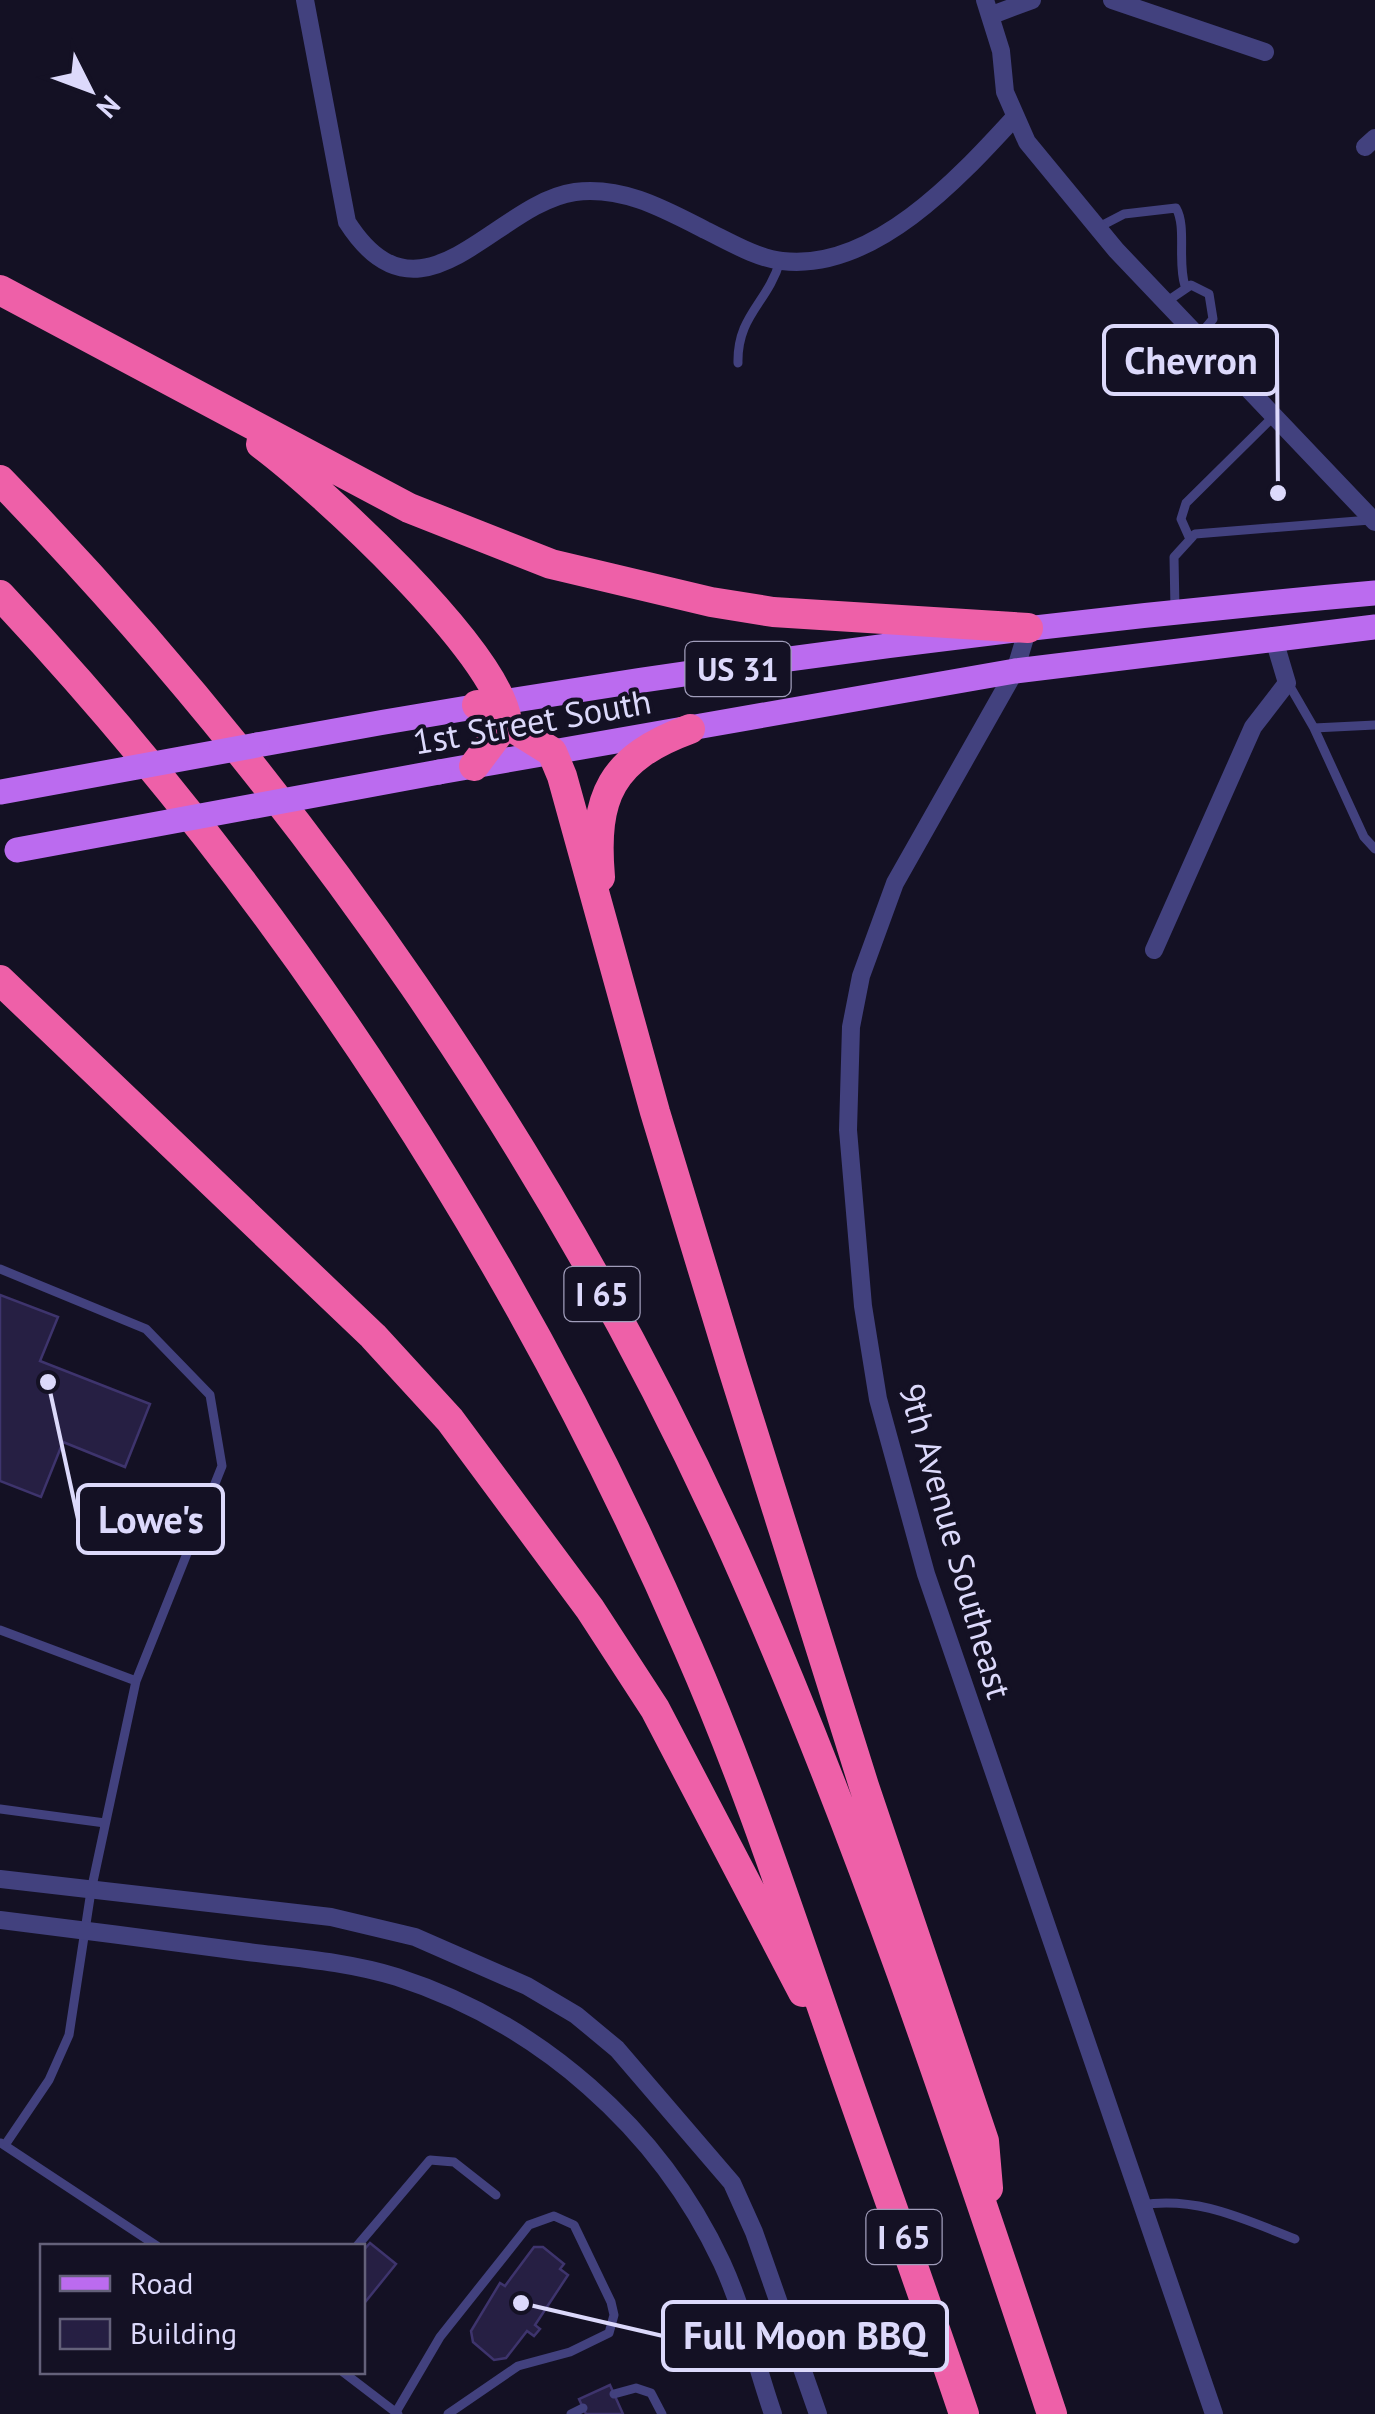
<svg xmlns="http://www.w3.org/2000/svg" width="1375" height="2414" viewBox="0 0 1375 2414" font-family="'PT Sans',sans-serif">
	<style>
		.building { fill: #261f43; stroke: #3e346d; stroke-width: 2.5 }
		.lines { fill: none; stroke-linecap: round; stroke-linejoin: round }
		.service { stroke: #42417e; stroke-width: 9 }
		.minor { stroke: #42417e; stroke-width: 18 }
		.primary { stroke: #bb6bef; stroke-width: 25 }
		.motorway { stroke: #ee60a8; stroke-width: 30 }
		.primary-bridge { stroke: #bb6bef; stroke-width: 25 }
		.labels { text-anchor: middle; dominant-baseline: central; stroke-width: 8; stroke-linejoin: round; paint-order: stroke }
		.shield { fill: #141124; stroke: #a09dba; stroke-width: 2.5 }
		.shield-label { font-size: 32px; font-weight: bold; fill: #dcd9fb }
		.street-label { font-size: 35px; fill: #dcd9fb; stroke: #141124 }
		.leader { fill: none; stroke: #dcd9fb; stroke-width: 4 }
		.callout-dot { fill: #dcd9fb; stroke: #141124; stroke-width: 4 }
		.callout { fill: #141124; stroke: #dcd9fb; stroke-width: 4 }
		.callout-label { font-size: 38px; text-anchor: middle; font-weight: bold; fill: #dcd9fb }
	</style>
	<rect width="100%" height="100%" fill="#141124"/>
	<!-- building -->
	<path class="building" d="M 0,1295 L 58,1317 L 40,1361 L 150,1404 L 125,1467 L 63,1442 L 41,1497 L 0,1481 Z
		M 370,2243 L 396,2264 L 362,2306 L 362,2252 Z
		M 534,2247 L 543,2247 L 564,2264 L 560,2269 L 568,2275 L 535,2325 L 540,2329 L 534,2336 L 527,2331 L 506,2358 L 494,2360 L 473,2342 L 471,2331 L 500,2283 L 505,2286 Z
		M 610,2385 L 623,2414 L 586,2414 L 579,2399 Z"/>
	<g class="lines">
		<!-- service -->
		<path class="service" d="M 1097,228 L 1124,214 L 1176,208 C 1187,227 1177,261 1185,286
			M 1166,302 L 1191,285 L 1209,294 L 1213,319 L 1198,337
			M 738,363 C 737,315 768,303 780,261
			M 1189,537 L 1181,519 L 1186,503 L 1272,418
			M 1175,609 L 1174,557 L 1195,534 L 1370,520
			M 1288,683 L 1314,728
			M 1375,725 L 1314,728 L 1364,837 L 1375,849
			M 0,1269 L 146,1329 L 210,1395 L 222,1466 L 136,1681
			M 0,1630 L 136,1681 L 91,1891 L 69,2035 L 49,2080 L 5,2145
			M 0,1809 L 105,1823
			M 1,2143 L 157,2246
			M 1141,2205 C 1198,2196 1243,2219 1295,2239
			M 357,2246 L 430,2160 L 454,2162 L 496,2195
			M 343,2372 L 398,2414
			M 614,2394 L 636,2388 L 651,2393 L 662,2414
			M 396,2412 L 440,2337 L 529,2225 L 554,2216 L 574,2225 L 611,2302 L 614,2315 L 609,2333 L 570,2352 L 518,2366 L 448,2414
			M 571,2414 L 583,2408"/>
		<!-- minor -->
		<path class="minor" d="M 305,0 L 347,222 C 421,338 495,203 575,192 C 623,186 664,209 705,230 C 728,241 756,258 782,261 C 873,272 959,178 1014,118
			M 985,0 L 1001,51 L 1005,92 L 1027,142 L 1116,250 L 1375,522
			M 1112,0 L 1265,52
			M 992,15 L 1032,0
			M 1365,147 L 1375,138
			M 1028,628 L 1015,671 L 895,883 L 861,976 L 851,1027 L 848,1130 L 863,1306 L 878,1399 L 926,1574 L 1214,2414
			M 1154,950 L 1253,727 L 1287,683 L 1273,636
			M 0,1879 L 331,1917 L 415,1937 L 527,1986 L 576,2015 L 617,2049 L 732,2183 L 754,2232 L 818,2414
			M 0,1920 C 83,1930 165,1941 248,1952 C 297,1958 349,1962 397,1977 C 539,2023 659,2128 722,2263 C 744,2311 756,2365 773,2414"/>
		<!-- primary -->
		<path class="primary" d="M 257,745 C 627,676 1001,626 1375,593
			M 439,772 L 1015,671 L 1375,627"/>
		<!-- motorway -->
		<path class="motorway" d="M 0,290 L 409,508 L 551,564 L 711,602 L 773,612 L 1028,628
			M 261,444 C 320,488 499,652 507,722 L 474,766
			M 0,480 C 301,790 557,1159 735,1554 C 859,1832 956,2125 1052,2414
			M 0,595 C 287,900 522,1264 688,1648 C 747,1782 792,1921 840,2059 C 881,2177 924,2295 964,2414
			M 477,705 L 552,752 L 562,776 L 655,1112 L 733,1369 L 864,1786 L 984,2141 L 988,2188
			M 600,877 C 593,796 611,758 690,729
			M 0,980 L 373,1336 L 450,1420 L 590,1609 L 655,1709 L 803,1992"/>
		<!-- primary-bridge -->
		<path class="primary-bridge" d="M 1,792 L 257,745
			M 17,850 L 439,772"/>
	</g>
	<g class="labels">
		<!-- shield labels -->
		<g class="shield">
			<rect x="685.5" y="642" width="105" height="54" rx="8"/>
			<rect x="564.5" y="1267" width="75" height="54" rx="8"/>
			<rect x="866.5" y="2210" width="75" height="54" rx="8"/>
		</g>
		<g class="shield-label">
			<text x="738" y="669">US 31</text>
			<text x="602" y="1294">I 65</text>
			<text x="904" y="2237">I 65</text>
		</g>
		<!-- street labels -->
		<g class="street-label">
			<text transform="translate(532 721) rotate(-10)">1st Street South</text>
			<text transform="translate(956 1541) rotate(74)">9th Avenue Southeast</text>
		</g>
	</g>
	<!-- callouts -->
	<path class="leader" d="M1278 493L1277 360M48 1382L78 1519M521 2303L663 2336"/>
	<g class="callout-dot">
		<circle cx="1278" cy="493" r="10"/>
		<circle cx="48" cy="1382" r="10"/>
		<circle cx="521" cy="2303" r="10"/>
	</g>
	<g class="callout">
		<rect x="1104" y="326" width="173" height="68" rx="10"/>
		<rect x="78" y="1485" width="145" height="68" rx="10"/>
		<rect x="663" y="2302" width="284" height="68" rx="10"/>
	</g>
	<g class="callout-label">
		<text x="1191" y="374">Chevron</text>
		<text x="151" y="1533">Lowe's</text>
		<text x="805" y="2349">Full Moon BBQ</text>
	</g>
	<!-- legend -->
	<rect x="40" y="2244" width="325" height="130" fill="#141124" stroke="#64617a" stroke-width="2.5"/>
	<rect x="60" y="2276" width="50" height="15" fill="#bb6bef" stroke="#64617a" stroke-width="2.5"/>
	<text x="130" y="2294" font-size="30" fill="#dcd9fb">Road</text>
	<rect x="60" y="2319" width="50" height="30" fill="#261f43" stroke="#64617a" stroke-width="2.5"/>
	<text x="130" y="2344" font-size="30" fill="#dcd9fb">Building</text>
	<!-- north arrow -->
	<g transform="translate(90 90) rotate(132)" stroke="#141124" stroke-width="8" paint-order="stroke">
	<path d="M0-8L18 38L0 25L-18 38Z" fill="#dcd9fb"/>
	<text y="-15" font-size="28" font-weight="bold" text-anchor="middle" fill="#dcd9fb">N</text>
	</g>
</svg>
